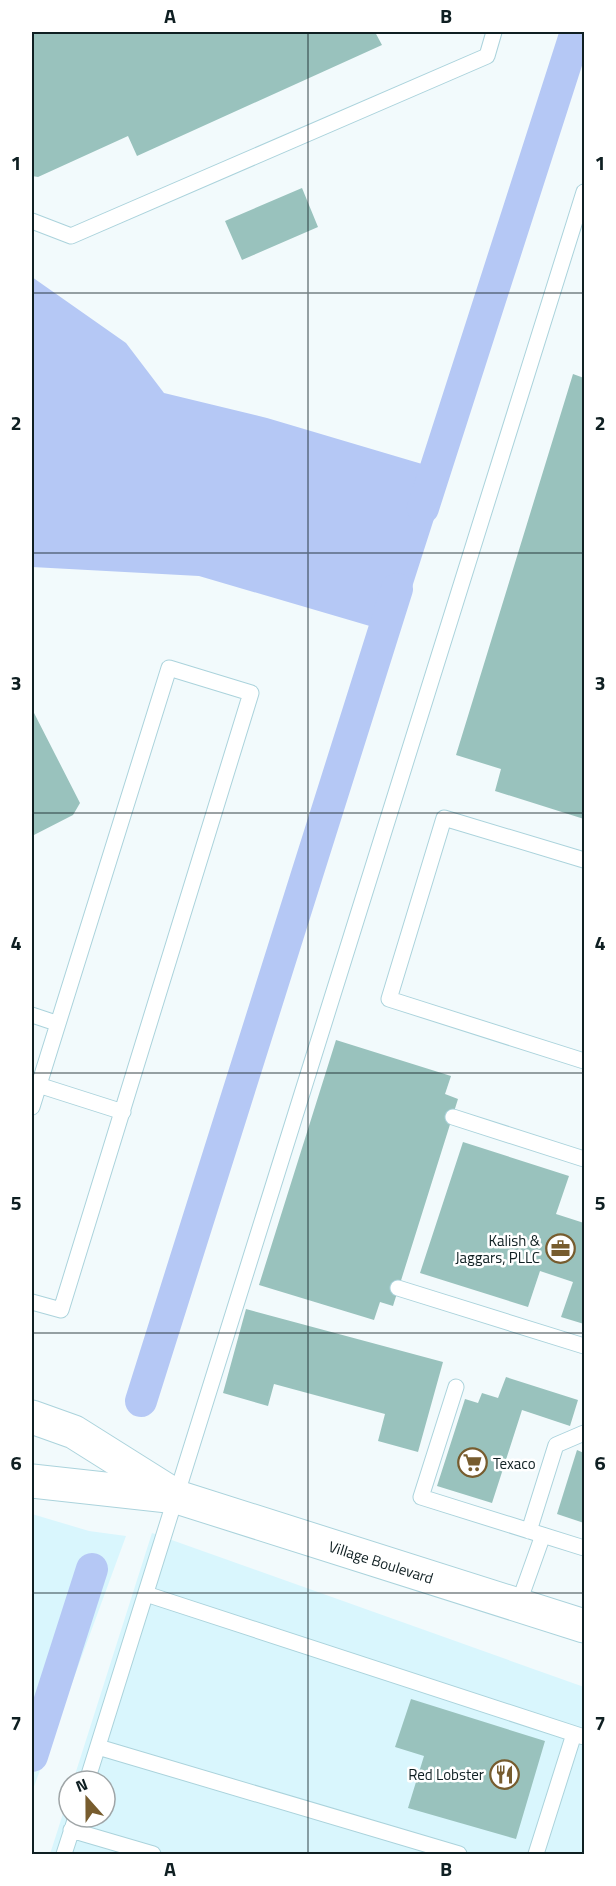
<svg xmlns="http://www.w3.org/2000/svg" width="616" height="1886" viewBox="0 0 616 1886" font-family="'Titillium Web',sans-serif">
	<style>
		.built { fill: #d9f6fd }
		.water { fill: #b5c8f5 }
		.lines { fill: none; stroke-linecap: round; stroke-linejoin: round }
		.canal { stroke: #b5c8f5; stroke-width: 32 }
		.building { fill: #99c2bd }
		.service-casing { stroke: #abd3dc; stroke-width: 17 }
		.tertiary-casing { stroke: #abd3dc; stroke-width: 35 }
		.service { stroke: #fff; stroke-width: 15 }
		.tertiary { stroke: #fff; stroke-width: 33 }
		.grid { fill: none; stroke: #0f1f22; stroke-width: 1.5; stroke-opacity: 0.55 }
		.labels { text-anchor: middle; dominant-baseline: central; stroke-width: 5; stroke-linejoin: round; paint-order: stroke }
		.poi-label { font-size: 15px; fill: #0f1f22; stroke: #fff; text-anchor: end }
		.street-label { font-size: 15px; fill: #0f1f22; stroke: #fff }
		.neatline { fill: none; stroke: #0f1f22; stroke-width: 2 }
		.grid-label { font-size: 20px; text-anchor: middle; font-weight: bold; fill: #0f1f22 }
	</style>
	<rect width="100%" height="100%" fill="#f2fafc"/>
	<!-- built -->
	<path class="built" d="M 32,1514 L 89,1531 L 126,1536 L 32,1792 Z
		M 152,1533 L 584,1687 L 584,1854 L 50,1854 L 69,1795 L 69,1817 L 105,1817 L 105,1781 L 73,1781 Z"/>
	<!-- water -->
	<path class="water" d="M 32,277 L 126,343 L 164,393 L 267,418 L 449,472 L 397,634 L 199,576 L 32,567 Z"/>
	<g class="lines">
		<!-- canal -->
		<path class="canal" d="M 423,508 L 576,32
			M 141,1401 L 397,589
			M 32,1756 L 92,1569"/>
	</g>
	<!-- building -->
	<path class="building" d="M 32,32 L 375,32 L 382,45 L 137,156 L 128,136 L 38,177 L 32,176 Z
		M 302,188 L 318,227 L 242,260 L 225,221 Z
		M 573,374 L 584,378 L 584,819 L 495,791 L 501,769 L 456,755 Z
		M 32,709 L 80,803 L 73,815 L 32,836 Z
		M 336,1040 L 451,1076 L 445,1094 L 458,1099 L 393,1306 L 380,1302 L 374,1320 L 259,1285 Z
		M 463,1142 L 569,1176 L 556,1214 L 584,1223 L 584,1324 L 561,1317 L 573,1282 L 540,1271 L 528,1307 L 420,1273 Z
		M 246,1309 L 443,1362 L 418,1452 L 378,1441 L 385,1414 L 274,1384 L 268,1406 L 223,1393 Z
		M 506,1377 L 578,1400 L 570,1426 L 522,1410 L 492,1503 L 437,1486 L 465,1399 L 478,1403 L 482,1393 L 498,1398 Z
		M 577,1450 L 584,1453 L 584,1523 L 557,1514 Z
		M 411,1699 L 545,1741 L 516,1839 L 408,1808 L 424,1756 L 395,1747 Z"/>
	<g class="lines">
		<defs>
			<path id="service" d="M 32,221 L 71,236 L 487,56 L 494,32
				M 584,860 L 444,818 L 389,999 L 584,1061
				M 32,1015 L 56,1023
				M 32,1083 L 123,1112
				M 32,1107 L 169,668 L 251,693 L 61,1310 L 32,1302
				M 453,1117 L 584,1159
				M 398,1288 L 584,1346
				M 456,1387 L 421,1497 L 584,1548
				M 529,1531 L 556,1445 L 584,1433
				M 146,1594 L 584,1737
				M 518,1605 L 543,1535
				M 98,1747 L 459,1854
				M 87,1781 L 584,192
				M 71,1830 L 153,1854
				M 64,1854 L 76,1817
				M 536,1854 L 574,1734"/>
			<g id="tertiary">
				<path d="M 32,1417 L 74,1432 L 171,1493"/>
				<path id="s1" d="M 32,1481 L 177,1497 L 584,1626"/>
			</g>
		</defs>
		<!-- service casing -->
		<use href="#service" class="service-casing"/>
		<!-- tertiary casing -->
		<use href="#tertiary" class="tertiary-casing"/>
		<!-- service -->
		<use href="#service" class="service"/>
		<!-- tertiary -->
		<use href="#tertiary" class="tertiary"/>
	</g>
	<!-- grid -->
	<path class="grid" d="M 308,32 L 308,1854M 32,293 L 584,293M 32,553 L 584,553M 32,813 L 584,813M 32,1073 L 584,1073M 32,1333 L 584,1333M 32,1593 L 584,1593"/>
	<!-- icons -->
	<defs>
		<symbol id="office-ring" viewBox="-11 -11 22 22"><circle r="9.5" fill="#fff" stroke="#775c2e" stroke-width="1.5"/><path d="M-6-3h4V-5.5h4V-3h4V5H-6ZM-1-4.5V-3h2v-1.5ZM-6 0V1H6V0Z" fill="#775c2e"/></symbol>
		<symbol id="supermarket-ring" viewBox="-11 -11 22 22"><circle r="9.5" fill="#fff" stroke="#775c2e" stroke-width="1.5"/><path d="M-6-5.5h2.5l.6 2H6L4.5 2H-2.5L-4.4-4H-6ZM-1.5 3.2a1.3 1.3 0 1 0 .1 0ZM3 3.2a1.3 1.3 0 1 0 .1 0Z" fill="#775c2e"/></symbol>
		<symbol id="restaurant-ring" viewBox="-11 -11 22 22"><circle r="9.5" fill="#fff" stroke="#775c2e" stroke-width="1.5"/><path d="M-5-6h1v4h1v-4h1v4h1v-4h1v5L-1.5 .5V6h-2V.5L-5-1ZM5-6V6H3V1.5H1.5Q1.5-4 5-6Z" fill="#775c2e"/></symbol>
	</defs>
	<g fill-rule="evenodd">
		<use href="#office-ring" x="544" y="1232" width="33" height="33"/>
		<use href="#supermarket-ring" x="456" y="1446" width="33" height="33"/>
		<use href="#restaurant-ring" x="488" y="1758" width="33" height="33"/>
	</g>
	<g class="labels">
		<!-- poi labels -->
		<g class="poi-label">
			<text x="540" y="1240">Kalish &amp;<tspan x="540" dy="17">Jaggars, PLLC</tspan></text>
			<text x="493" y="1463" text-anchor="start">Texaco</text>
			<text x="484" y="1774">Red Lobster</text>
		</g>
		<!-- street labels -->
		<g class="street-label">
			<text stroke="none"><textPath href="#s1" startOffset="360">Village Boulevard</textPath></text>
		</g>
	</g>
	<!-- border -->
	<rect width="616" height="1886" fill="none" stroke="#ffffff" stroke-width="66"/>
	<!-- north arrow -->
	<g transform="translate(87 1799) rotate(339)"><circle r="28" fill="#ffffff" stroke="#9fa5a7" stroke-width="1.5"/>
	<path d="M0-4.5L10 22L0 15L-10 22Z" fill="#775c2e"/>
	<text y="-9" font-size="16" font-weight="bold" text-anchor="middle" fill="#0f1f22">N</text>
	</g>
	<rect x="33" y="33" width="550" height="1820" class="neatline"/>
	<g class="grid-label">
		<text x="170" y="23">A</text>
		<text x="446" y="23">B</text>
		<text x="16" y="170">1</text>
		<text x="600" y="170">1</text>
		<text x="16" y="430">2</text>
		<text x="600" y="430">2</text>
		<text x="16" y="690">3</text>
		<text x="600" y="690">3</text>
		<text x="16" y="950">4</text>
		<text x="600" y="950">4</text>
		<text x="16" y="1210">5</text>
		<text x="600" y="1210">5</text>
		<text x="16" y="1470">6</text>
		<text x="600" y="1470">6</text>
		<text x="16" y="1730">7</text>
		<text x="600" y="1730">7</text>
		<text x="170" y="1876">A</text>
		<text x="446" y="1876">B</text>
	</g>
</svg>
